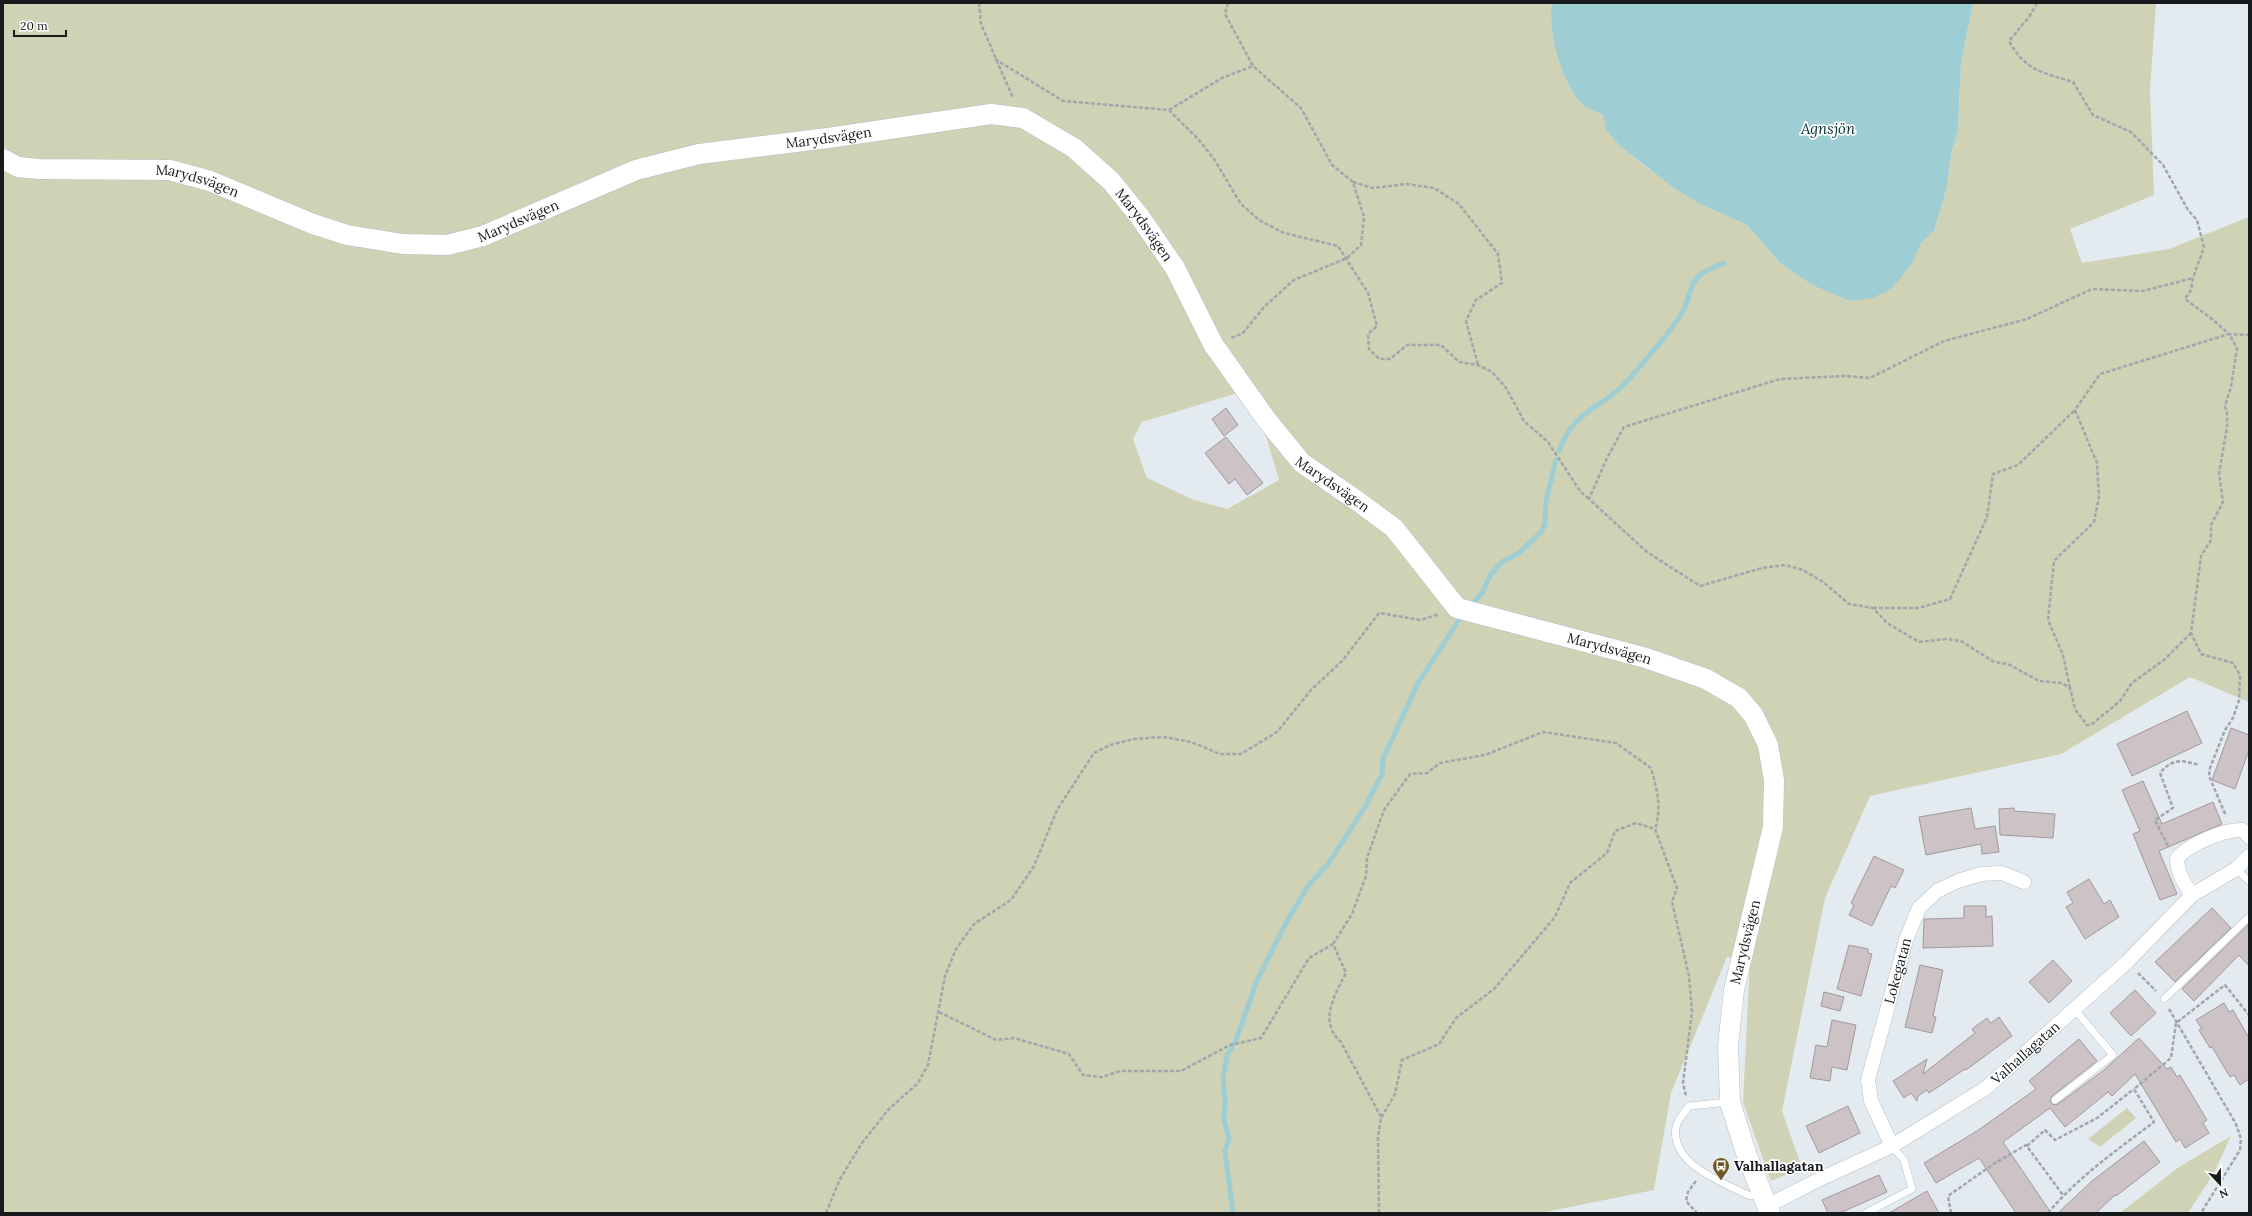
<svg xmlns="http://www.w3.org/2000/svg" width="2252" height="1216" viewBox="0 0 2252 1216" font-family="Lora,serif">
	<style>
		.green { fill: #cfd2b4; fill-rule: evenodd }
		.water { fill: #9eced3 }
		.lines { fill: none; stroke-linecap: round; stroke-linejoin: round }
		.stream { stroke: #9eced3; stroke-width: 5 }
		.building { fill: #cdc3c7; stroke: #a1989b }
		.lane-casing { stroke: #b7bec4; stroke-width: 8 }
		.street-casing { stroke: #b7bec4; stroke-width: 15 }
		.secondary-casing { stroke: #b7bec4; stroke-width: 21 }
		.path { stroke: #a0a6ab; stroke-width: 2.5; stroke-dasharray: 4 2; stroke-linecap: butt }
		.lane { stroke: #fff; stroke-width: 7 }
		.street { stroke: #fff; stroke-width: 14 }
		.secondary { stroke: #fff; stroke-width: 20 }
		.labels { text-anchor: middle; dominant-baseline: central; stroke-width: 3.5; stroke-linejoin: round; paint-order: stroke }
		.street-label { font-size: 14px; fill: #171a1c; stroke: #fff }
		.poi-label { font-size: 14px; font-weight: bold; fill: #171a1c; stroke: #fff; text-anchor: start }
		.water-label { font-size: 15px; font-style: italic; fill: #013135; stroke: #fff }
	</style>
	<rect width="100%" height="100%" fill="#e3ebf1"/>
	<!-- green -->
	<path class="green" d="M 3,3 L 1552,3 C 1547,30 1562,86 1583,105 C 1588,109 1597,112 1603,115 L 1606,130 L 1621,147 L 1647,168 L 1702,205 L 1747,225 L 1780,263 L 1812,285 L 1850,301 L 1888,291 L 1913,262 L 1921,243 L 1934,231 L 1947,187 L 1951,154 L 1958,130 L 1961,63 L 1973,3 L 2156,3 L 2150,91 L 2154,195 L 2070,229 L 2082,263 L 2169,249 L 2249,217 L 2249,702 L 2190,677 L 2061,754 L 1870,796 L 1825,898 L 1782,1111 L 1802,1168 L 1771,1181 L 1743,1102 L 1750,961 L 1727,957 L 1671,1093 L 1654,1190 L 1540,1213 L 3,1213 ZM 1241,392 L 1266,436 L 1279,480 L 1227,509 L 1194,500 L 1147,478 L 1133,439 L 1142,422 Z
		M 2127,1108 L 2136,1118 L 2100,1147 L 2088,1139 Z
		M 2231,1136 L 2214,1173 L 2188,1213 L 2120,1213 L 2179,1167 Z"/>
	<!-- water -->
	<path class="water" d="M 1552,3 L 1973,3 L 1961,63 L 1958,130 L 1951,154 L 1947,187 L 1934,231 L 1921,243 L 1913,262 L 1900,279 L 1888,291 L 1872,298 L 1850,301 L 1812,285 L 1780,263 L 1747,225 L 1702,205 L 1674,188 L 1621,147 L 1606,130 L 1603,115 C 1597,112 1588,109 1583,105 C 1562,86 1547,30 1552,3 Z"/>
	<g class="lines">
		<!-- stream -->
		<path class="stream" d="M 1559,451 C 1575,407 1604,409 1630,378 C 1647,358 1670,334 1683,311 C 1689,300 1689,287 1697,278 C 1704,270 1715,267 1724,263
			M 1470,607 L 1482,593 L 1491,574 L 1502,562 L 1519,553 L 1541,532 L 1545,524 L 1546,501 L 1556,460
			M 1233,1213 L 1225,1151 L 1229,1138 L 1224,1121 L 1225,1102 L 1223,1077 L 1227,1056 L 1236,1040 L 1256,983 L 1287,921 L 1308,886 L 1328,864 L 1365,807 L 1382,774 L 1383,759 L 1418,683 L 1459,620"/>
	</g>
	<!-- building -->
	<path class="building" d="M 1226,408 L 1238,425 L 1224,436 L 1212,419 Z
		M 1226,437 L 1263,483 L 1247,495 L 1235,479 L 1229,484 L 1205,453 Z
		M 2187,711 L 2202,743 L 2132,776 L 2117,744 Z
		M 2231,728 L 2249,735 L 2249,750 L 2235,789 L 2212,780 Z
		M 2143,781 L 2162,824 L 2213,802 L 2222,824 L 2159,851 L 2177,894 L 2160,900 L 2133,834 L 2140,831 L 2122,790 Z
		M 1971,808 L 1975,829 L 1995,826 L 1999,852 L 1982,854 L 1981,844 L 1926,855 L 1919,817 Z
		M 2014,808 L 2014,811 L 2055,814 L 2053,838 L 2000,835 L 1999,809 Z
		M 1874,856 L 1904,870 L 1895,888 L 1891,886 L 1872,926 L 1849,915 L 1854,905 L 1851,903 Z
		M 2089,879 L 2104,904 L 2110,900 L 2119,917 L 2085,939 L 2066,907 L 2073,903 L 2067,892 Z
		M 1964,906 L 1986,906 L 1986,917 L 1992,916 L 1993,946 L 1923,948 L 1924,919 L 1964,918 Z
		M 2212,908 L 2231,928 L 2175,982 L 2155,962 Z
		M 2249,924 L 2249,966 L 2239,955 L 2194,1001 L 2182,989 Z
		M 1849,945 L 1868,949 L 1868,953 L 1872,954 L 1861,996 L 1837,989 Z
		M 2053,960 L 2072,981 L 2049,1003 L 2029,982 Z
		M 1920,965 L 1943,970 L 1933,1016 L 1936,1017 L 1932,1033 L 1905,1027 Z
		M 2135,990 L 2156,1013 L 2131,1036 L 2110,1013 Z
		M 1824,992 L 1844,997 L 1840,1011 L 1821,1006 Z
		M 2224,1003 L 2229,1012 L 2233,1010 L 2249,1038 L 2249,1079 L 2240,1085 L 2234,1075 L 2230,1077 L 2212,1047 L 2210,1048 L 2199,1030 L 2202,1029 L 2196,1020 Z
		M 1999,1017 L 2012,1036 L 1966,1070 L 1965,1069 L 1929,1093 L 1927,1090 L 1918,1096 L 1917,1101 L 1911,1093 L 1904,1098 L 1893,1081 L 1927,1059 L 1923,1074 L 1975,1033 L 1972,1029 L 1987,1018 L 1991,1023 Z
		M 1832,1020 L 1856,1025 L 1847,1070 L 1832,1067 L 1830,1081 L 1810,1078 L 1816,1045 L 1827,1047 Z
		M 2139,1038 L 2167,1069 L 2171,1067 L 2177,1077 L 2180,1075 L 2207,1120 L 2203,1123 L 2209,1133 L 2185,1148 L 2180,1139 L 2176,1142 L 2135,1074 L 2112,1096 L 2108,1092 L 2065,1127 L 2050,1108 L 2003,1142 L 2051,1213 L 2016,1213 L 1979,1158 L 1936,1183 L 1924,1163 L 1977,1131 L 2036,1089 L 2029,1081 L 2079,1039 L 2097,1061 L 2052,1096 L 2050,1101 L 2053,1105 L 2058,1104 L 2104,1070 Z
		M 1848,1106 L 1860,1133 L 1819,1153 L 1806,1126 Z
		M 2144,1141 L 2160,1162 L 2116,1196 L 2115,1195 L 2096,1213 L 2058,1213 L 2092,1181 Z
		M 1879,1175 L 1887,1192 L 1840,1213 L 1828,1213 L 1822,1200 Z
		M 1927,1191 L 1939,1213 L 1889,1213 Z"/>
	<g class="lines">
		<defs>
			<path id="lane" d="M 2236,869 L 2249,881
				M 2164,999 L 2249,917
				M 2055,1100 L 2113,1055 L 2075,1010
				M 1728,1102 L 1689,1106 C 1685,1112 1677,1120 1676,1127 C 1670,1165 1723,1182 1750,1196 L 1759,1193
				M 1866,1213 L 1912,1189 L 1904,1160 L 1892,1146"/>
			<g id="street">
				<path d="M 2192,895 C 2184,883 2177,872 2177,858 C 2190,844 2224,829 2243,830 L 2249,837"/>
				<path id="s1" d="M 1892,1146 L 1871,1101 L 1868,1080 L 1906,940 L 1919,908 L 1937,891 L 1958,881 L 1981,874 L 2002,873 L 2024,882"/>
				<path id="s2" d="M 1767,1206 L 1818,1180 L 1892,1146 L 1986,1088 L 2127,962 L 2192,895 L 2236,869 L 2249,856"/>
			</g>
			<g id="secondary">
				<path id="s3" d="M 3,159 L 18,167 L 39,169 L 170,170 L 210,181 L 313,224 L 347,235 L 403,244 L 447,245 L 483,236 L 636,170 L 699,154 L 828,138 L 991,114 L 1023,118 L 1074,148 L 1111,181 L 1140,217 L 1175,268 L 1213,344 L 1266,419 L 1302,463 L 1356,500 L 1394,528 L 1457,608 L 1646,658 L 1706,679 L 1739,698 L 1754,716 L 1768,745 L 1774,780 L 1773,827 L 1734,990 L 1728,1046 L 1730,1102 L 1747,1156 L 1770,1213"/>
			</g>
		</defs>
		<!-- lane casing -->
		<use href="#lane" class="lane-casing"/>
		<!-- street casing -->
		<use href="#street" class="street-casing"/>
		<!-- secondary casing -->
		<use href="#secondary" class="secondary-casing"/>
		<!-- path -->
		<path class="path" d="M 979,3 L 981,24 L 1013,98
			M 1228,3 L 1225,14 L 1253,66 L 1301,108 L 1332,165 L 1353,182 L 1364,217 L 1361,245 L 1347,258 L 1294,280 L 1265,306 L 1242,334 L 1230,338
			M 2037,3 L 2029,17 L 2009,41 C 2026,72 2043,72 2073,82 L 2093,115 L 2131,132 L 2163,165 L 2188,210 L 2197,220 L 2204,247 L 2193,278 L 2191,290 L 2185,299 L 2212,319 L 2229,334 L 2249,335
			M 995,59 L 1063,101 L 1169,110 L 1198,139 L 1214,159 L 1241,204 L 1259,220 L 1284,233 L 1338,246 L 1368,293 L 1377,326 L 1368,334 L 1369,349 L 1379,359 L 1390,359 L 1407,345 L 1441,345 L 1459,362 L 1478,365 L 1492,372 L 1506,388 L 1524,421 L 1548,442 L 1580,491 L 1589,499
			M 1169,110 L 1222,78 L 1253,66
			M 1353,182 L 1373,188 L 1406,184 L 1434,188 L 1459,204 L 1498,254 L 1502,283 L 1476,300 L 1466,321 L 1478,365
			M 1873,608 L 1919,608 L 1950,599 L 1987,517 L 1993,474 L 2018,465 L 2075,410
			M 2191,633 L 2165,659 L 2132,683 L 2120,701 L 2091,725 L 2087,725 L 2075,709 L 2070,688 L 2062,683 L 2039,681 L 2008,664 L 1994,662 L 1961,641 L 1946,639 L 1919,642 L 1887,623 L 1873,608 L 1849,604 L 1823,582 L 1803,570 L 1785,565 L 1762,568 L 1700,586 L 1647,552 L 1589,499 L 1606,460 L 1624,427 L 1780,379 L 1846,376 L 1870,378 L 1944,341 L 2027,319 L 2092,289 L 2143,291 L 2193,278
			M 2070,688 L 2063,655 L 2048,620 L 2054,561 L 2094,522 L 2099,497 L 2097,463 L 2075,410 L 2100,374 L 2229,334 L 2237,348 L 2231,387 L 2225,406 L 2227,413 L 2227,427 L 2219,474 L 2223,502 L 2211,525 L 2211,540 L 2201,556 L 2191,633 L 2201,654 L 2233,663 L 2240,675 L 2239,700 L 2233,718 L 2225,730 L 2210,768 L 2209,776 L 2226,816
			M 2168,846 L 2155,820 L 2173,808 L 2160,773 C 2173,758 2181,760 2199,765
			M 1333,944 L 1352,914 L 1366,876 L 1367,858 L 1384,810 L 1410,774 L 1427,773 L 1440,763 L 1485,755 L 1543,732 L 1616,743 L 1651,768 C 1657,790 1662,807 1655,829
			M 2138,973 L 2156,991
			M 2169,1009 L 2236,1124 L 2241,1139 L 2240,1150 L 2201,1213
			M 939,1012 L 996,1040 L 1014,1038 L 1069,1054 L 1083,1075 L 1102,1077 L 1120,1071 L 1181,1071 L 1230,1045 L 1261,1038 L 1309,958 L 1333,944 L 1346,973 C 1335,994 1318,1022 1341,1042 L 1381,1117
			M 2027,1146 L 2045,1130 L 2055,1140 L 2097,1118 L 2134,1089
			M 1696,1181 L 1688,1192 L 1686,1201 L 1697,1213
			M 826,1213 L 840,1179 L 862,1143 L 888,1110 L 918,1083 L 928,1065 L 945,976 L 956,949 L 974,924 L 1011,900 L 1034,866 L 1057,810 L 1094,753 L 1110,745 L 1133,739 L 1165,737 L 1191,742 L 1220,754 L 1241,754 L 1277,732 L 1311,690 L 1343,660 L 1379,613 L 1421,620 L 1439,614
			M 1379,1213 L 1378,1137 L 1381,1118 L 1395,1094 L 1402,1060 L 1439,1044 L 1456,1018 L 1494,989 L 1555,917 L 1570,883 L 1607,853 L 1615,831 L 1636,823 L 1655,829 L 1677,888 L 1672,902 L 1689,976 L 1692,1012 L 1683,1083 L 1686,1096
			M 1951,1213 L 1948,1196 L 1995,1163 L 2026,1145 L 2063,1195
			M 2048,1213 C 2078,1177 2117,1150 2154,1122 L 2134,1089 L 2171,1058 L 2176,1023 L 2225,985 L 2249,1015"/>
		<!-- lane -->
		<use href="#lane" class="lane"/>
		<!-- street -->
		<use href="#street" class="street"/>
		<!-- secondary -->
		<use href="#secondary" class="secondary"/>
	</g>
	<!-- icons -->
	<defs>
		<symbol id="bus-pin" viewBox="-11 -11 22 30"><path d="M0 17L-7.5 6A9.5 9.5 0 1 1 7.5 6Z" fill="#6e5827" stroke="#fff"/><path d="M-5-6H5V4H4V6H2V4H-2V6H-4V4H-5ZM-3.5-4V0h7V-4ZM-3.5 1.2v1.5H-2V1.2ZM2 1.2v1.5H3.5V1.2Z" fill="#fff"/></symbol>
	</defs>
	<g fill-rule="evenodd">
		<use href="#bus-pin" x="1711" y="1156" width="20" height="27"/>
	</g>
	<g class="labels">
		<!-- street labels -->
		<g class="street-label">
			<text stroke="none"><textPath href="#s3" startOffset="858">Marydsvägen</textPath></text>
			<text stroke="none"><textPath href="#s3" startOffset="198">Marydsvägen</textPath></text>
			<text stroke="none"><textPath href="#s3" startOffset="534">Marydsvägen</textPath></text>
			<text stroke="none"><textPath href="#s3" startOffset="1218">Marydsvägen</textPath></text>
			<text stroke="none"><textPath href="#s3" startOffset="1542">Marydsvägen</textPath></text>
			<text stroke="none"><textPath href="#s3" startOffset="1877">Marydsvägen</textPath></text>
			<text transform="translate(1745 942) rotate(-76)">Marydsvägen</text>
			<text stroke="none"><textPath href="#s1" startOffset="184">Lokegatan</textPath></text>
			<text stroke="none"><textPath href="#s2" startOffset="302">Valhallagatan</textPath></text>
		</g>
		<!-- poi labels -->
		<g class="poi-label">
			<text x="1734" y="1166">Valhallagatan</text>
		</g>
		<!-- water labels -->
		<g class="water-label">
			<text x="1828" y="128">Agnsjön</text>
		</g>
	</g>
	<!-- border -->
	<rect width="2252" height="1216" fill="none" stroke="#171a1c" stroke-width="8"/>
	<!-- north arrow -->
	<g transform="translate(2220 1184) rotate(158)" stroke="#ffffff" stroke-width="3" paint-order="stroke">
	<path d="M0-3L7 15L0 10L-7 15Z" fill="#171a1c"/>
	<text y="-6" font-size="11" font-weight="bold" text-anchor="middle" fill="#171a1c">N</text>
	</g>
	<!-- scale -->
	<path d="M14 30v6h52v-6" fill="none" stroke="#171a1c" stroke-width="2"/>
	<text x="20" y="30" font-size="12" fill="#171a1c" stroke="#ffffff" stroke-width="3" paint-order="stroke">20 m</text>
</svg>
